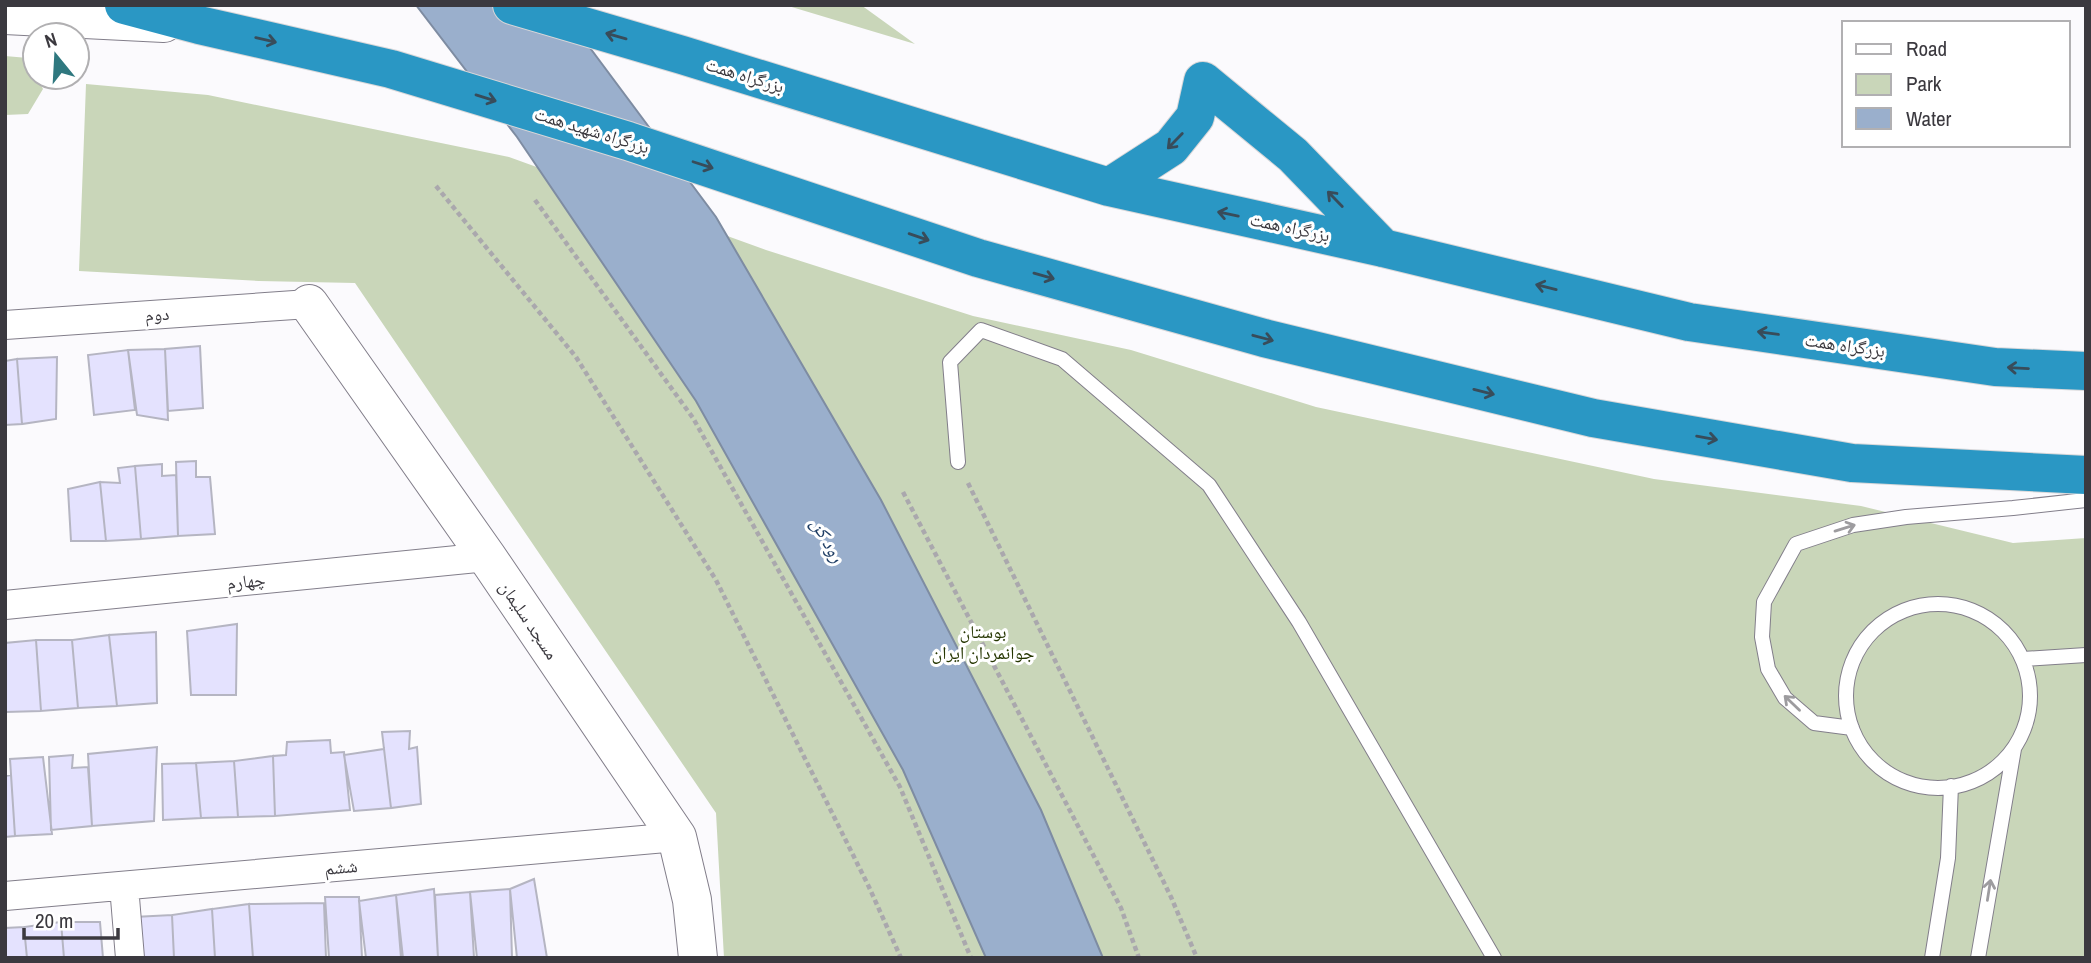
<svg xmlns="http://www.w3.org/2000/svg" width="2091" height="963" viewBox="0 0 2091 963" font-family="'Archivo Narrow','Noto Naskh Arabic',sans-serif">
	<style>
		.green { fill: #c9d6b9 }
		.water { fill: #9aafcc; stroke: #7e8ca2; stroke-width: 2 }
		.building { fill: #e4e2fe; stroke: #b5b5c2; stroke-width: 2 }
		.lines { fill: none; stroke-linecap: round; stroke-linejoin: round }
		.lane-casing { stroke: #827e8a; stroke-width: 16 }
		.street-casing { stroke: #827e8a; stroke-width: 30 }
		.secondary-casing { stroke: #827e8a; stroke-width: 40 }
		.highway-casing { stroke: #d8d7d9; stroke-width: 40 }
		.path { stroke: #aaa8ad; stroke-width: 4.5; stroke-dasharray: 5 3.5; stroke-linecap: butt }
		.lane { stroke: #fff; stroke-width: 14 }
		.street { stroke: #fff; stroke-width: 28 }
		.secondary { stroke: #fff; stroke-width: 38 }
		.highway { stroke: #2a97c4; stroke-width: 38 }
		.oneway { stroke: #384c5a }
		.oneway2 { stroke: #9d9c9f }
		.labels { text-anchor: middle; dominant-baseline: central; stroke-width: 6; stroke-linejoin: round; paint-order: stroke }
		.street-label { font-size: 18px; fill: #3b393f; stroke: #fff }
		.park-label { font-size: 18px; fill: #253601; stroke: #fff }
		.water-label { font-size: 19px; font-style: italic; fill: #1f3e65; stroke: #fff }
	</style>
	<rect width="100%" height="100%" fill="#fbfafd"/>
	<!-- green -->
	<path class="green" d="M 785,5 L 861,5 L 915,44 Z
		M 5,56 L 28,58 L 35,72 L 35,77 L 37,77 L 43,89 L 28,114 L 5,115 Z
		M 86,84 L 208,95 L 509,157 L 766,250 L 973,316 L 1131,350 L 1316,407 L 1654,479 L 1861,506 L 2013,543 L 2086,538 L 2086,958 L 724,958 L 716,813 L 355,283 L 259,281 L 79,271 Z"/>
	<!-- water -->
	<path class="water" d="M 416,5 L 558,5 L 716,217 L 881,500 L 1041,810 L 1103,958 L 986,958 L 903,770 L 696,401 L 517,137 Z"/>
	<!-- building -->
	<path class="building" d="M 200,346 L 203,408 L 168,411 L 165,349 Z
		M 165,349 L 168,420 L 137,415 L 128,350 Z
		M 128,350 L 135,410 L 94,415 L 88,355 Z
		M 57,357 L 56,419 L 22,424 L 17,359 Z
		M 17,359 L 22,424 L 5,425 L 5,361 Z
		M 196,461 L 196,477 L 210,477 L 215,534 L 178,536 L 176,462 Z
		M 162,464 L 162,476 L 176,475 L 178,536 L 141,539 L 135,466 Z
		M 135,466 L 141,539 L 106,541 L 100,482 L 120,483 L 118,468 Z
		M 100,482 L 106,541 L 71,541 L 68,489 Z
		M 237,624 L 236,695 L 191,695 L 187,631 Z
		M 156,632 L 157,703 L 117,706 L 109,635 Z
		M 109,635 L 117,706 L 78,708 L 72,640 Z
		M 36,640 L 72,640 L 78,708 L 41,711 Z
		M 36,640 L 41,711 L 6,712 L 5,643 Z
		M 410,731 L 409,749 L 417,747 L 421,804 L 391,808 L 382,732 Z
		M 330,740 L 331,753 L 344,752 L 350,810 L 275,816 L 273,756 L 286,755 L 287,742 Z
		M 157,747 L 154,821 L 92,826 L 88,754 Z
		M 384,749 L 391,808 L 354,811 L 344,755 Z
		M 73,755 L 72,768 L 88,767 L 92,826 L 51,830 L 49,757 Z
		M 273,756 L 275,816 L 238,817 L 234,761 Z
		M 43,757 L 52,834 L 15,836 L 10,759 Z
		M 234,761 L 238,817 L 201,818 L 196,763 Z
		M 196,763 L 201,818 L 163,820 L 162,764 Z
		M 11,775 L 15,836 L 5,837 L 5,776 Z
		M 534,879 L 547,958 L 517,958 L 510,889 Z
		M 434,889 L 438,958 L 403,958 L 396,895 Z
		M 510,889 L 512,958 L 477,958 L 470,892 Z
		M 470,892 L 474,958 L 438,958 L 435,895 Z
		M 396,895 L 401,958 L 366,958 L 359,901 Z
		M 325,897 L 359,897 L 362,958 L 329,958 Z
		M 324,903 L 326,958 L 253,958 L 249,904 Z
		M 249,904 L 253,958 L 215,958 L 212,909 Z
		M 212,909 L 215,958 L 174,958 L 172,915 Z
		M 172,915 L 174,958 L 136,958 L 134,917 Z
		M 61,922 L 100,922 L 103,958 L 64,958 Z
		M 61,922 L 64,958 L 27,958 L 24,927 Z
		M 24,927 L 27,958 L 5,958 L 5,928 Z"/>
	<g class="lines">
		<defs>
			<path id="lane" d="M 958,462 L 950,362 L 981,330 L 1062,359 L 1209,485 L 1299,622 L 1494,958
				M1846 696a92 92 0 1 1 184 0a92 92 0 1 1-184 0Z
				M 2023,659 L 2086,655
				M 1852,728 L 1814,723 L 1785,698 L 1768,669 L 1762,637 L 1764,602 L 1796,544 L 1853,525 L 1906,517 L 2013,508 L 2086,500
				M 1932,958 L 1948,858 L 1951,786
				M 1978,958 L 2014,749"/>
			<path id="street" d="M 5,325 L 309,304
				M 5,605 L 487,557
				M 124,886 L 130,958
				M 5,896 L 677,837"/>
			<path id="secondary" d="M 5,15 L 164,23
				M 309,304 L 487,557 L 677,837 L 692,900 L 698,958"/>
			<path id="highway" d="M 124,5 L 199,25 L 391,69 L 628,141 L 978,258 L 1264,338 L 1593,418 L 1852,463 L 2086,475
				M 512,5 L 682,55 L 1109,187 L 1383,248 L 1689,322 L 1995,367 L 2086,371
				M 1109,187 L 1171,147 L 1195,117 L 1203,81 L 1293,155 L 1383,248"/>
		</defs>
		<!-- lane casing -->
		<use href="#lane" class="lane-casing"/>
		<!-- street casing -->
		<use href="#street" class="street-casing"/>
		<!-- secondary casing -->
		<use href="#secondary" class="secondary-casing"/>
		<!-- highway casing -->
		<use href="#highway" class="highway-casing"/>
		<!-- path -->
		<path class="path" d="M 436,186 L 576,357 L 716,580 L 869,887 L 901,958
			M 535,200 L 693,418 L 900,787 L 971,958
			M 968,483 L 1171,897 L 1197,958
			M 903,492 L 1121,908 L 1139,958"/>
		<!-- lane -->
		<use href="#lane" class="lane"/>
		<!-- street -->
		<use href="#street" class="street"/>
		<!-- secondary -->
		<use href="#secondary" class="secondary"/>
		<!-- highway -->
		<use href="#highway" class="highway"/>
	</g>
	<!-- one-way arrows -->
	<defs><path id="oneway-shaft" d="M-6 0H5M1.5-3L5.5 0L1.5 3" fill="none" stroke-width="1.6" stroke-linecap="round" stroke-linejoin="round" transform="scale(1.75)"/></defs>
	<g class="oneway">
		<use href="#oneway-shaft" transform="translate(616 36) rotate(-164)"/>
		<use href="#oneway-shaft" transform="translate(266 40) rotate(13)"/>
		<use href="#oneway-shaft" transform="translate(486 98) rotate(17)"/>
		<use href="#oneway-shaft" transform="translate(1175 141) rotate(134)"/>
		<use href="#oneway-shaft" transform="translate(703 165) rotate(18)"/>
		<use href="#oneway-shaft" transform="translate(1335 199) rotate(-134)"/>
		<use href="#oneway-shaft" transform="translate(1228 214) rotate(-168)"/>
		<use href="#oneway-shaft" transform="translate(919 237) rotate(19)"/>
		<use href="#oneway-shaft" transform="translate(1044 276) rotate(16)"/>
		<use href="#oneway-shaft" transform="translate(1546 287) rotate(-166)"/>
		<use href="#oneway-shaft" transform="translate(1768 333) rotate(-172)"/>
		<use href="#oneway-shaft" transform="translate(1263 338) rotate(15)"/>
		<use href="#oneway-shaft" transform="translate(2018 368) rotate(-177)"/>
		<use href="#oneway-shaft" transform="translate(1484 392) rotate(14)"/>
		<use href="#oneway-shaft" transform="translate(1707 438) rotate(10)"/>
	</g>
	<g class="oneway2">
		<use href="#oneway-shaft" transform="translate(1845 528) rotate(-17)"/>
		<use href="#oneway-shaft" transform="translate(1792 703) rotate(-136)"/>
		<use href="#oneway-shaft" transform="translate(1989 890) rotate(-81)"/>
	</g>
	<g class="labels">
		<!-- street labels -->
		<g class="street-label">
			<text transform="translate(745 75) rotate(17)">بزرگراه همت</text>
			<text transform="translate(592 130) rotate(17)">بزرگراه شهید همت</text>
			<text transform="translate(1290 227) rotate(12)">بزرگراه همت</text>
			<text transform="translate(157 314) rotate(-4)">دوم</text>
			<text transform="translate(1845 345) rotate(8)">بزرگراه همت</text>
			<text transform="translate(246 581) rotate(-6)">چهارم</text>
			<text transform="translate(529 620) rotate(56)">مسجد سلیمان</text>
			<text transform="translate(341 867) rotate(-5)">ششم</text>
		</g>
		<!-- park labels -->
		<g class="park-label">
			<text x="983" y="631">بوستان<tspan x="983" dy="21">جوانمردان ایران</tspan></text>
		</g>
		<!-- water labels -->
		<g class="water-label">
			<text transform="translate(828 540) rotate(61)">رود کن</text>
		</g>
	</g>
	<!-- border -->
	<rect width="2091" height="963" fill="none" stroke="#3b393f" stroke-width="14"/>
	<!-- legend -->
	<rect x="1842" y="21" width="228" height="126" fill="#ffffff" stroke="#b1b0b2" stroke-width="2"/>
	<rect x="1856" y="44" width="35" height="10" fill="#ffffff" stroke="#b1b0b2" stroke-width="2"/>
	<text x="1906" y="56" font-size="21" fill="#3b393f">Road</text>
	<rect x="1856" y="74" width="35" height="21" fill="#c9d6b9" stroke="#b1b0b2" stroke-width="2"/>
	<text x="1906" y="91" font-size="21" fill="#3b393f">Park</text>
	<rect x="1856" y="108" width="35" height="21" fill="#9aafcc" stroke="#b1b0b2" stroke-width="2"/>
	<text x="1906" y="126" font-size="21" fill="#3b393f">Water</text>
	<!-- north arrow -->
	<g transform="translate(56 56) rotate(342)"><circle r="33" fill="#ffffff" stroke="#b1b0b2" stroke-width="2"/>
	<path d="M0-5L12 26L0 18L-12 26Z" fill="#2f787f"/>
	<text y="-10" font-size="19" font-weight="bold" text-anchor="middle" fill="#3b393f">N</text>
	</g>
	<!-- scale -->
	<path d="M24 928v10h94v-10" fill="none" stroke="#3b393f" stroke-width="3.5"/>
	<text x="35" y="928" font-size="21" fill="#3b393f" stroke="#ffffff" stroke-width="5" paint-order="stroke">20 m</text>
</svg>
